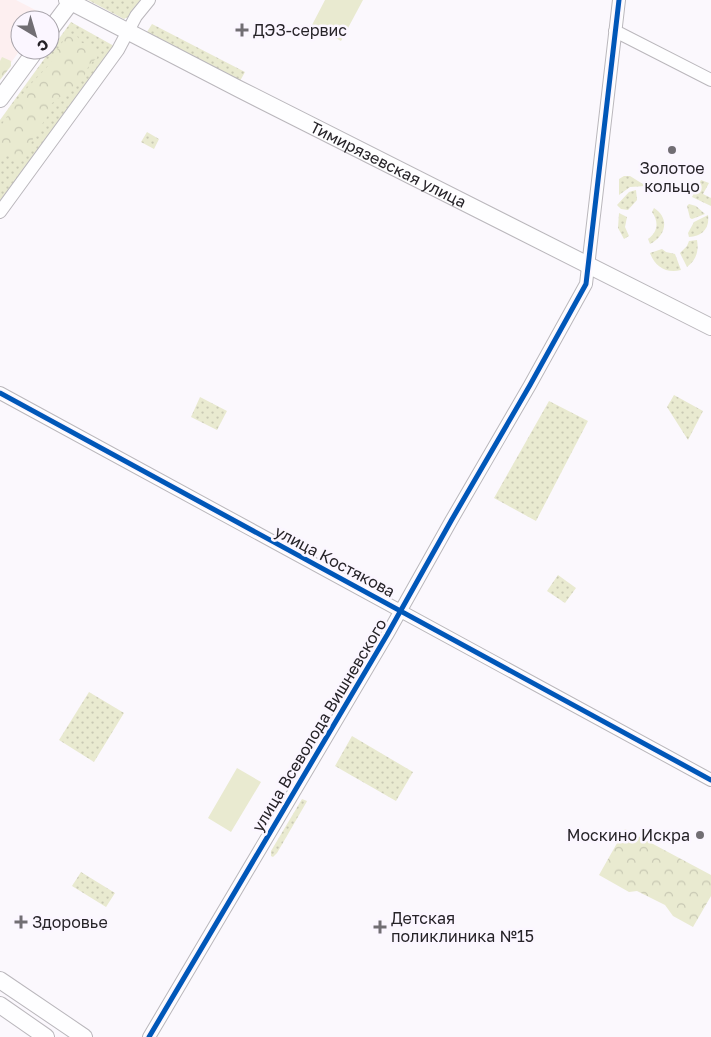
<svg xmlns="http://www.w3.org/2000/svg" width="711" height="1037" viewBox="0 0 711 1037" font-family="'Golos Text',sans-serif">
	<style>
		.commercial { fill: #fdeff0 }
		.grass { fill: url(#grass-dots) }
		.forest { fill: url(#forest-crowns) }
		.pitch { fill: #e9ead0 }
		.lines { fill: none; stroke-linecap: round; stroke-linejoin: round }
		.minor-casing { stroke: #bab7bc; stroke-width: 14 }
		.major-casing { stroke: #bab7bc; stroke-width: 18 }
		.minor { stroke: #fefeff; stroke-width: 12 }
		.major { stroke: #fefeff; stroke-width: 16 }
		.tram { stroke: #c9c8c9; stroke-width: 1 }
		.cycleway-casing { stroke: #fbf6ff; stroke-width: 8 }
		.cycleway { stroke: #0057b8; stroke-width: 5 }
		.poi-dot { fill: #716e73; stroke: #fbf6ff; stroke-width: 2 }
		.labels { text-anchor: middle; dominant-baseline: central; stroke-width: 5; stroke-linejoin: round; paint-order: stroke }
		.poi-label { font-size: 16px; fill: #262328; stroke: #fbf6ff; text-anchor: start }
		.street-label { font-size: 16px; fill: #262328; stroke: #fbf6ff }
	</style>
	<defs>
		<pattern id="grass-dots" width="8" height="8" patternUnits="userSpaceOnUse" patternTransform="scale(1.25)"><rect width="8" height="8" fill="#e9ead0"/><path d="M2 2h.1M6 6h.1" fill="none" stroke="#c8c8b3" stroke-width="1.8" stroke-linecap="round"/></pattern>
		<pattern id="forest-crowns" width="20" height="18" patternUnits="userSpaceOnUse" patternTransform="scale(1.25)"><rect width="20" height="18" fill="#e9ead0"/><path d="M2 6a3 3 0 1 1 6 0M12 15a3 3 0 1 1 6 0" fill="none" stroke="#c8c8b3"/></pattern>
	</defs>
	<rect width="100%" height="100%" fill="#fbf8fd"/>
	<!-- commercial -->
	<path class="commercial" d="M 0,0 L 16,0 L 45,15 L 42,20 L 20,20 L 20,50 L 0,78 Z"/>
	<!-- grass -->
	<path class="grass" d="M 88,0 L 142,0 L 130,16 L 124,19 Z
		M 71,22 L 114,46 L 0,203 L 0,120 Z
		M 152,24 L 245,72 L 240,81 L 147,32 Z
		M 147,132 L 159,139 L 154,149 L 141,142 Z
		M 624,176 L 630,176 L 646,186 L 630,187 L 619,195 L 619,179 Z
		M 701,180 L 709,183 L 703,194 L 711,198 L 711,206 L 692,197 Z
		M 636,190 L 637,200 L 628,210 L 621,209 L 617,205 L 629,192 Z
		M 689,204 L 696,206 L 705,214 L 692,219 L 690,218 L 687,206 Z
		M 654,208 C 670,218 666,236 650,244 L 648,239 C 658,232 659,222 652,212 Z
		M 619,213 L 627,217 L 625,227 L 629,236 L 624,239 L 618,228 Z
		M 708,215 C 710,228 702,237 689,237 L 688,233 L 694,222 Z
		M 697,240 C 699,252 696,260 687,267 L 680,253 L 687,246 L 689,241 Z
		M 662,249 L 666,252 L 675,254 L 681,270 C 667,274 655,267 650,253 Z
		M 674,395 L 703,411 L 688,440 L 667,407 Z
		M 200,397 L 227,411 L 217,430 L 191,417 Z
		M 549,401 L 588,421 L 536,521 L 494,498 Z
		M 558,575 L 576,588 L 565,603 L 547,591 Z
		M 89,692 L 124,713 L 94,762 L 59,740 Z
		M 352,736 L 413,772 L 396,801 L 335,766 Z
		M 302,799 L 307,801 L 306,803 L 277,853 L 273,857 L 271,856 L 271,851 Z
		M 81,872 L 115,893 L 106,907 L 72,886 Z"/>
	<!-- forest -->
	<path class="forest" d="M 71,35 L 76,35 L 82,43 L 92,44 L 98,52 L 97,58 L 89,65 L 83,79 L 51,104 L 49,114 L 34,136 L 28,151 L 20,160 L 15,161 L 8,153 L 0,162 L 0,127 L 28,87 L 50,64 L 57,50 L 66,37 Z
		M 2,57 L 11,61 L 11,66 L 0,80 L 0,61 Z
		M 625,829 L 711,875 L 711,896 L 693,927 L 673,916 L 665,905 L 637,891 L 629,892 L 599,875 Z"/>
	<!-- pitch -->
	<path class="pitch" d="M 325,0 L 363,0 L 341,41 L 312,25 Z
		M 237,768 L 261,782 L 231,832 L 208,818 Z"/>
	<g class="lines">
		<defs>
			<path id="minor" d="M 615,31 L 711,80
				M 0,212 L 118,50 L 136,16 L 149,0
				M 0,393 L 711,780
				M 149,1037 L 387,635 L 451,521 L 530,385 L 586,284 L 619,0"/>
			<g id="major">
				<path id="s1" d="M 67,0 L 239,89 L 711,327"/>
				<path d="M 50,30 L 71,2"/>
				<path d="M 0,99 L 36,50"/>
				<path d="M 0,980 L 84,1037"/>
				<path d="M 0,1005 L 46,1037"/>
			</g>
		</defs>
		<!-- minor casing -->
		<use href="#minor" class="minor-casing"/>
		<!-- major casing -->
		<use href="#major" class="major-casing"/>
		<!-- minor -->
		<use href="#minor" class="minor"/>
		<!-- major -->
		<use href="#major" class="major"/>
		<!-- tram -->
		<path class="tram" d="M 0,391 L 711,778"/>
		<defs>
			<path id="cycleway" d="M 0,393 L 711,780
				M 149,1037 L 387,635 L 451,521 L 530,385 L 586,284 L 619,0"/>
		</defs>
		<!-- cycleway casing -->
		<use href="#cycleway" class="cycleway-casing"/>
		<!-- cycleway -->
		<use href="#cycleway" class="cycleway"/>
	</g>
	<!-- markers -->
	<g class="poi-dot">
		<path d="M239.5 22.5h5v5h5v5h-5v5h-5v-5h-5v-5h5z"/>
		<circle cx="672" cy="150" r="5"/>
		<circle cx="700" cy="835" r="5"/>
		<path d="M18.5 914.5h5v5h5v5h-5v5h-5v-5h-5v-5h5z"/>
		<path d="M377.5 919.5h5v5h5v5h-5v5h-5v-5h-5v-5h5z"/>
	</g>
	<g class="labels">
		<!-- poi labels -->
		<g class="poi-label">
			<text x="253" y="30">ДЭЗ-сервис</text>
			<text x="672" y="168" text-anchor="middle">Золотое<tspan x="672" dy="18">кольцо</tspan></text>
			<text x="690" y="835" text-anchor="end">Москино Искра</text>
			<text x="391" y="918">Детская<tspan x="391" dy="18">поликлиника №15</tspan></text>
			<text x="32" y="922">Здоровье</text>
		</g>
		<!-- street labels -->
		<g class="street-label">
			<text stroke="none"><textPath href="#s1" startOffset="361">Тимирязевская улица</textPath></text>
			<text transform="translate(335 561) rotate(28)">улица Костякова</text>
			<text transform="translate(319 725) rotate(-59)">улица Всеволода Вишневского</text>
		</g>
	</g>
	<!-- north arrow -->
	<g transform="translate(35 35) rotate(142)"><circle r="24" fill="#fbf6ff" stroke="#a6a2a9"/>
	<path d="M0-4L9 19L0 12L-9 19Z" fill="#716e73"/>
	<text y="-8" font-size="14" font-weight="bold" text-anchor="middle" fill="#262328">С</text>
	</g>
</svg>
